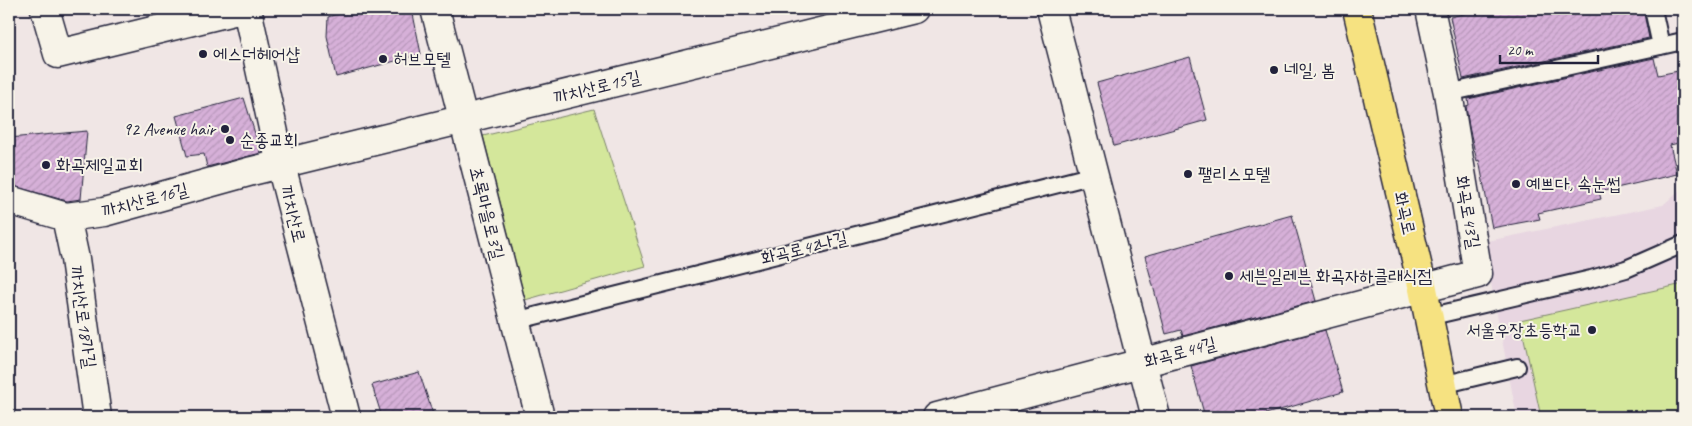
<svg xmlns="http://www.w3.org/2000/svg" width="1692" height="426" viewBox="0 0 1692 426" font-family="Caveat,'Poor Story',sans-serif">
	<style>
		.built { fill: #e8d6e1 }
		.green { fill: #d4e79b; stroke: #7b846b }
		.building { fill: url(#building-hatch); stroke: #22223b }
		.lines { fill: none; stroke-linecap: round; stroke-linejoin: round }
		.service-casing { stroke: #22223b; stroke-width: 20 }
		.minor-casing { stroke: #22223b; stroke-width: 31 }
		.tertiary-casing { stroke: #22223b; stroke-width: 31 }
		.primary-casing { stroke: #22223b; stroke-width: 31 }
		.service { stroke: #f7f3e8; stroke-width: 16 }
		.minor { stroke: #f7f3e8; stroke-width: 28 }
		.tertiary { stroke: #f7f3e8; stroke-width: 28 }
		.primary { stroke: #f6e281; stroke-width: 28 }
		.poi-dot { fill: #22223b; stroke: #f7f3e8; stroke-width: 2 }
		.labels { text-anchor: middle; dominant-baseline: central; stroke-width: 4; stroke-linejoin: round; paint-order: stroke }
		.poi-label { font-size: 18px; fill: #22223b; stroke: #f7f3e8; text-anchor: start }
		.street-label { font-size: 18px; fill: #22223b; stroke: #f7f3e8 }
	</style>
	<defs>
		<pattern id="building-hatch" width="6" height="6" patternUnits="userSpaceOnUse" patternTransform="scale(1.25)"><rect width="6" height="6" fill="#d6b0d8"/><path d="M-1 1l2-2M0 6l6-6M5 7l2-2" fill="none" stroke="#b797ba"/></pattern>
	</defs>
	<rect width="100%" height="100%" fill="#f0e6e5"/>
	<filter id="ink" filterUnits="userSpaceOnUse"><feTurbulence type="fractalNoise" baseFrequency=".02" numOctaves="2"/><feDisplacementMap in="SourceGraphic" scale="10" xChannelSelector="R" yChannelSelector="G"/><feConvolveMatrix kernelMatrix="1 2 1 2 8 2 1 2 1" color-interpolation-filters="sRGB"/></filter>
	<g filter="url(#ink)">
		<!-- built -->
		<path class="built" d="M 1683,187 L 1683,417 L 1517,417 L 1483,242 L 1663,205 Z"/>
		<!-- green -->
		<path class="green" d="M 594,109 L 645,266 L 525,300 L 483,136 Z
			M 1683,284 L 1683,417 L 1541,417 L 1520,320 Z"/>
		<!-- building -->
		<path class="building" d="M 353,9 L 412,9 L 421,54 L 336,77 L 327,36 L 328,17 Z
			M 1485,9 L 1643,9 L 1649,38 L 1463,79 L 1450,17 Z
			M 1190,57 L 1207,120 L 1114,146 L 1097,83 Z
			M 1654,58 L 1658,75 L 1683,70 L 1683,142 L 1670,145 L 1677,174 L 1599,192 L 1601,199 L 1538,213 L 1540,219 L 1492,228 L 1479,160 L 1477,161 L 1469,127 L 1466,106 L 1469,105 L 1468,99 Z
			M 244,98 L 261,153 L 207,167 L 204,154 L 187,156 L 176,116 Z
			M 87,131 L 81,199 L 67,201 L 9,185 L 9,138 Z
			M 1292,215 L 1316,301 L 1183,336 L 1181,330 L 1166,334 L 1145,256 Z
			M 1325,330 L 1343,392 L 1255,417 L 1205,417 L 1191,366 Z
			M 419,372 L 434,417 L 382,417 L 372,385 Z"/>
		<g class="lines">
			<defs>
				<path id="service" d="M 1653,9 L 1661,46
					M 1448,93 L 1683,41
					M 1428,317 L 1591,279 L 1626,269 L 1683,244
					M 515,321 L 1094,175
					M 1442,385 L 1517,367"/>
				<path id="minor" d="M 45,9 L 58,54 L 242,9
					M 435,9 L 540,417
					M 1051,9 L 1156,417
					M 9,200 L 66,217 L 104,212 L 252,171 L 914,9
					M 66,217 L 75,259 L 97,417
					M 937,417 L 1478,274 L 1448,93 L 1430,9"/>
				<path id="tertiary" d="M 247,9 L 281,165 L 346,417"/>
				<path id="primary" d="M 1357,9 L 1423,289 L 1449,417"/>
			</defs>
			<!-- service casing -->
			<use href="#service" class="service-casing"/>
			<!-- minor casing -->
			<use href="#minor" class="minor-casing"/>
			<!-- tertiary casing -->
			<use href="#tertiary" class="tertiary-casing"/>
			<!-- primary casing -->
			<use href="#primary" class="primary-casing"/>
			<!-- service -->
			<use href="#service" class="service"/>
			<!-- minor -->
			<use href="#minor" class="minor"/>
			<!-- tertiary -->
			<use href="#tertiary" class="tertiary"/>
			<!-- primary -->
			<use href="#primary" class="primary"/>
		</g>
	</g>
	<!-- markers -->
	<g class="poi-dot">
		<circle cx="203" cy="54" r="5"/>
		<circle cx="383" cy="59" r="5"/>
		<circle cx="1274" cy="70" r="5"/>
		<circle cx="225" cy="129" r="5"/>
		<circle cx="230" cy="140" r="5"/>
		<circle cx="46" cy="165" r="5"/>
		<circle cx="1188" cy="174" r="5"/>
		<circle cx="1516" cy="184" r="5"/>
		<circle cx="1229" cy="276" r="5"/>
		<circle cx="1592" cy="330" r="5"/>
	</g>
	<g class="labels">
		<!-- poi labels -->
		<g class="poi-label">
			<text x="213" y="54">에스더헤어샵</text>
			<text x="393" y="59">허브모텔</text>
			<text x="1284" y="70">네일, 봄</text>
			<text x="215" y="129" text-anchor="end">92 Avenue hair</text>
			<text x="240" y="140">순종교회</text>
			<text x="56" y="165">화곡제일교회</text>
			<text x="1198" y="174">팰리스모텔</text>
			<text x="1526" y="184">예쁘다, 속눈썹</text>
			<text x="1239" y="276">세븐일레븐 화곡자하클래식점</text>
			<text x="1582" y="330" text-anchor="end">서울우장초등학교</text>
		</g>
		<!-- street labels -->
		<g class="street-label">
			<text transform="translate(597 87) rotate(-14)">까치산로15길</text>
			<text transform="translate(145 200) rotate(-15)">까치산로16길</text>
			<text transform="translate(1468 212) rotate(80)">화곡로43길</text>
			<text transform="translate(487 213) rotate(76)">초록마을로3길</text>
			<text transform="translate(1405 213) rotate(77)">화곡로</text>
			<text transform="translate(293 214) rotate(76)">까치산로</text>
			<text transform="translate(804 248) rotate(-14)">화곡로42나길</text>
			<text transform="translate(83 317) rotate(82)">까치산로18가길</text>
			<text transform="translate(1180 352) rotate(-15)">화곡로44길</text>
		</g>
	</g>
	<!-- margin -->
	<rect width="1692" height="426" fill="none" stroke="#f7f3e8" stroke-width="30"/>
	<rect x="15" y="15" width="1662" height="396" fill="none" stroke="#22223b" stroke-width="2" filter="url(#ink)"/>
	<!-- scale -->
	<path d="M1500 55v8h98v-8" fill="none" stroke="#22223b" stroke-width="2.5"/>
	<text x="1507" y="55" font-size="15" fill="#22223b" stroke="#f7f3e8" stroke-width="4" paint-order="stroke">20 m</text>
</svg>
